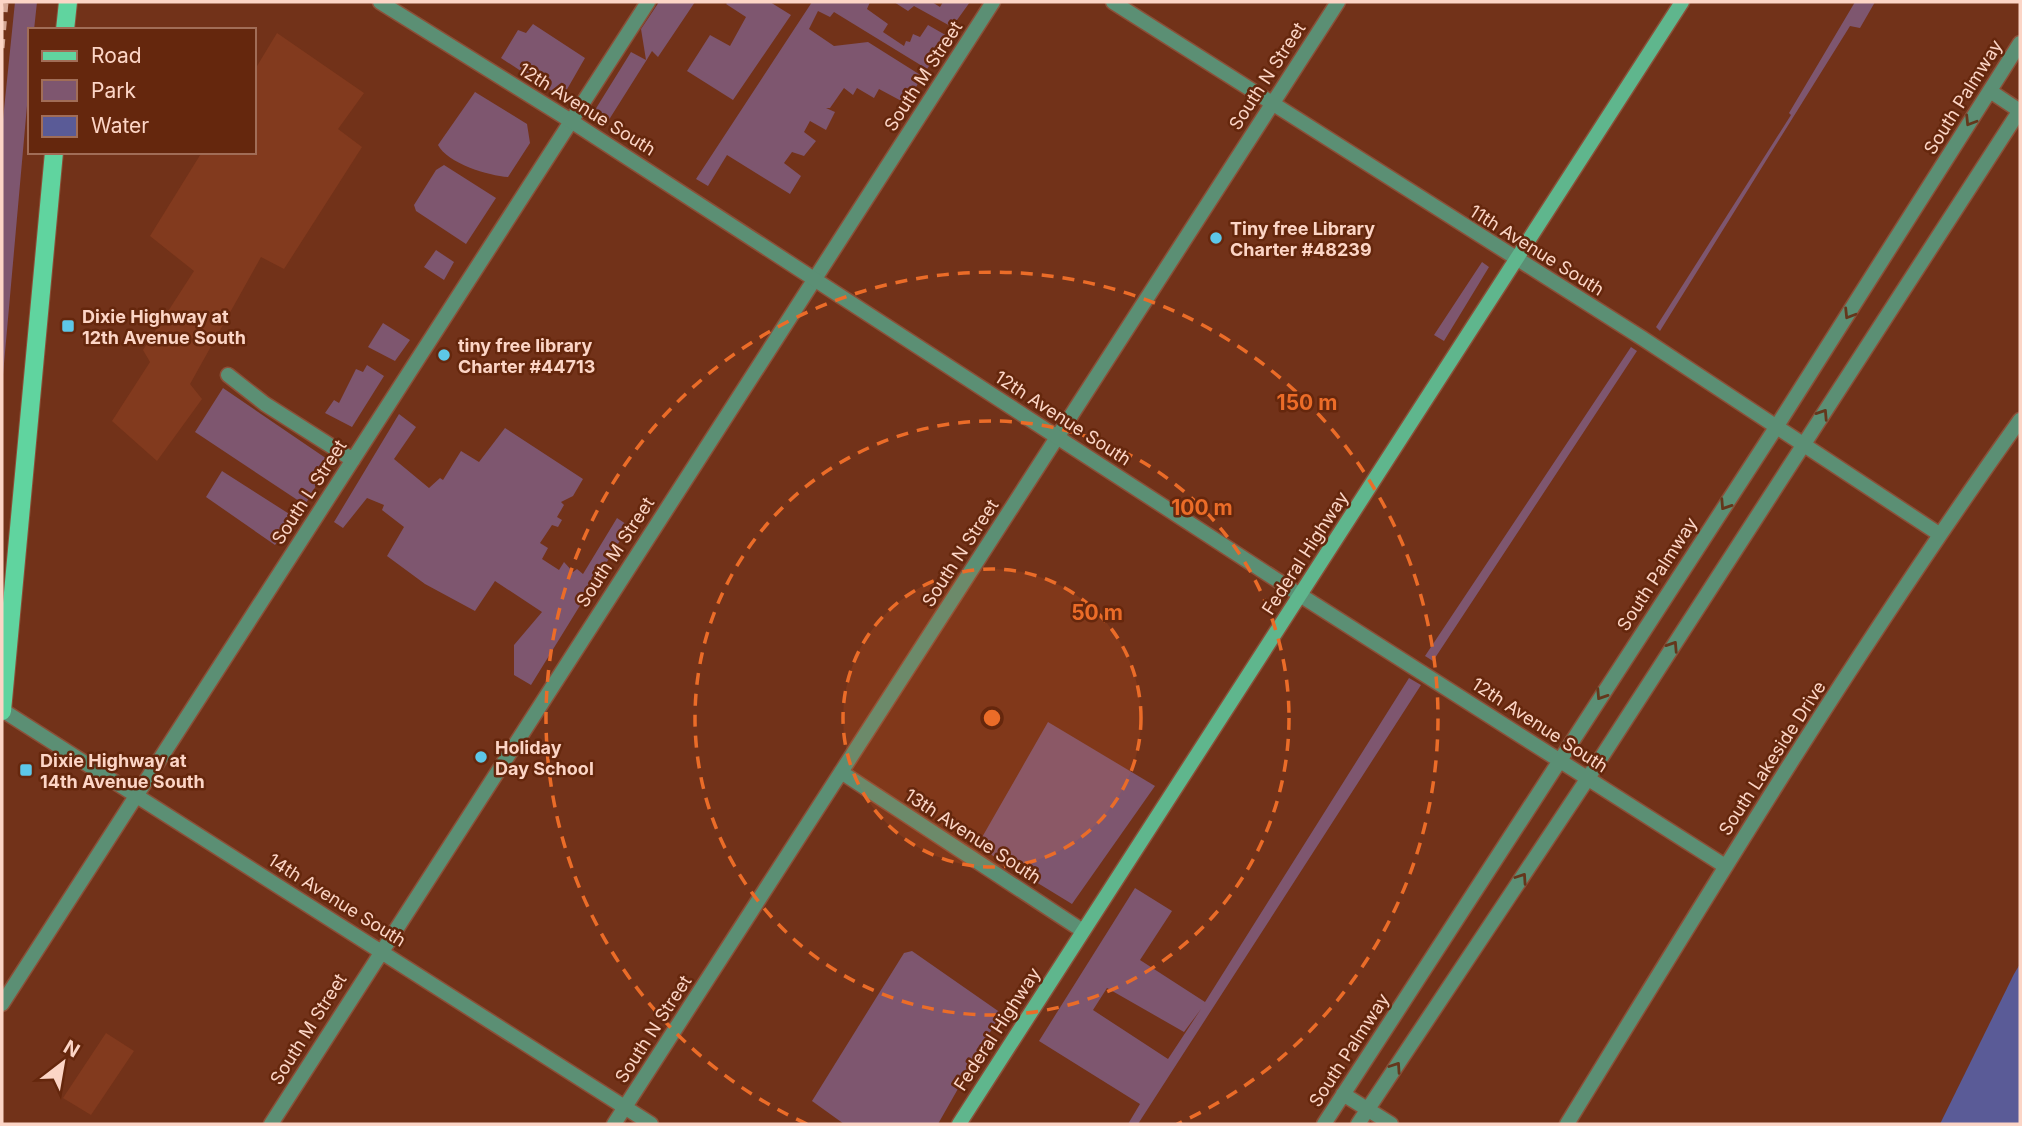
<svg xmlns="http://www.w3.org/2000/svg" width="2022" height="1126" viewBox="0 0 2022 1126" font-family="Inter,sans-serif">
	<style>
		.built { fill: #823a1e }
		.green { fill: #7e566f; fill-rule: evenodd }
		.water { fill: #5a5b97 }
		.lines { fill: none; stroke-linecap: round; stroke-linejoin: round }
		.minor-casing { stroke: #8b4f38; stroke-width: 17 }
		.tertiary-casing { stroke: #8b4f38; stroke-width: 17 }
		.secondary-casing { stroke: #8b4f38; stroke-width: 17 }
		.primary-casing { stroke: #8b4f38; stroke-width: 20 }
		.minor { stroke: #5b8f74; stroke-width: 14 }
		.tertiary { stroke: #5b8f74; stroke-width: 14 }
		.secondary { stroke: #5fb68d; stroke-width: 14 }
		.primary { stroke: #60d49f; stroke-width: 18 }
		.rail { stroke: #d5a795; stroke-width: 5; stroke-dasharray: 9 9; stroke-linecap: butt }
		.oneway { stroke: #64371c }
		.ring { fill: none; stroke: #eb6c28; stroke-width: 3.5; stroke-dasharray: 12 9 }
		.poi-dot { fill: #5dc7e8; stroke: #65270d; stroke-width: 2.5 }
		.labels { text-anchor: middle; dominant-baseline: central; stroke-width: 5; stroke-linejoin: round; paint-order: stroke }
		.street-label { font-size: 18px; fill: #fcd5c6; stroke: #65270d }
		.poi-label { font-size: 18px; font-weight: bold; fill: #fcd5c6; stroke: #65270d; text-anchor: start }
		.centre { fill: #eb6c28; stroke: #65270d; stroke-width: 3.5 }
		.ring-label { font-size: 21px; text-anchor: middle; font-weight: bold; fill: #eb6c28; stroke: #65270d; stroke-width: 5; stroke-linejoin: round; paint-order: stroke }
	</style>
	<rect width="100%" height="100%" fill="#723219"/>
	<!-- built -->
	<path class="built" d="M 277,33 L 364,93 L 338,129 L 362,147 L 284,269 L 261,257 L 190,384 L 202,399 L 157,461 L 112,421 L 150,362 L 143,350 L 194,271 L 150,236 L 202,152 L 254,152 L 254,71 Z
		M 106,1033 L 134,1051 L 91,1115 L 63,1098 Z"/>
	<!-- green -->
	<path class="green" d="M 15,2 L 37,2 L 34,30 L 30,30 L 30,72 L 2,386 L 2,129 Z
		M 659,2 L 695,2 L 658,57 L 652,51 L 646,61 L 605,126 L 594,120 L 595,110 L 631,52 L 646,60 L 641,29 Z
		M 728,2 L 770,2 L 791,15 L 733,100 L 687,71 L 710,35 L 730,46 L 746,17 L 726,4 Z
		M 812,2 L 870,2 L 867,9 L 888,24 L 883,32 L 904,46 L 906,41 L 910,42 L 913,34 L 920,37 L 928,25 L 949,37 L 927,69 L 834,12 L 830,17 L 818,11 L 809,29 L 834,46 L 868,42 L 922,76 L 907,104 L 879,89 L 874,98 L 857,88 L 853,95 L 844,88 L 830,108 L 826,108 L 835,112 L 826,130 L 810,121 L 804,132 L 816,141 L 804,156 L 792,152 L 784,163 L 801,176 L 790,194 L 727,155 L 708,186 L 696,179 Z
		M 894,2 L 932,2 L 940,7 L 943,2 L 970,2 L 952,27 L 914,6 L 908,11 Z
		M 1855,2 L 1875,2 L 1860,28 L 1850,26 L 1660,331 L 1656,327 L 1791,115 L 1789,113 Z
		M 533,24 L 585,58 L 562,98 L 501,58 L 518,30 L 526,33 Z
		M 475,92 L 527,124 L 530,143 L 508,177 C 489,176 447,163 438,145 Z
		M 444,165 L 496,198 L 466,244 L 416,211 L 414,205 L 436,170 Z
		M 436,250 L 454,262 L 444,280 L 424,267 Z
		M 1482,262 L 1489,267 L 1444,341 L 1434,335 Z
		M 383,323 L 410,340 L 395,361 L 368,347 Z
		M 1631,347 L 1637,351 L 1433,661 L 1425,656 Z
		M 367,365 L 384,376 L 352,427 L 325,413 L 334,400 L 339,403 L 356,369 L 363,372 Z
		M 223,388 L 330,461 L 305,505 L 195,432 Z
		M 399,414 L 416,427 L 394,459 L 429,488 L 440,478 L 443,480 L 461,451 L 479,462 L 505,428 L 583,479 L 573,496 L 561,502 L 564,505 L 557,517 L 562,520 L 558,527 L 552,525 L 540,543 L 548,548 L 542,559 L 559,570 L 564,562 L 573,572 L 577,569 L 583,574 L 617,518 L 629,526 L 531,685 L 514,675 L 514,645 L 542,612 L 495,581 L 475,611 L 425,584 L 387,556 L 404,527 L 382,510 L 384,505 L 367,498 L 343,528 L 334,522 Z
		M 222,471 L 294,517 L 275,545 L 206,497 Z
		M 1409,678 L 1421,685 L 1138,1124 L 1128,1124 L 1140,1104 L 1039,1041 L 1135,888 L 1172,911 L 1140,960 L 1205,1002 ZM 1107,988 L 1184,1032 L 1201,1009 L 1168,1059 L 1093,1010 Z
		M 1048,722 L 1155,786 L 1072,904 L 977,846 Z
		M 912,951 L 1001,1013 L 938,1124 L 844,1124 L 812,1101 L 904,953 Z"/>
	<!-- water -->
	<path class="water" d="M 2020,964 L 2020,1124 L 1940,1124 L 2014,974 Z"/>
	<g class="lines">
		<defs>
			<path id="minor" d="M 1113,2 L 1642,338 L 1939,534
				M 1990,91 L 2020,111
				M 228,375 L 265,404 L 353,460
				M 1300,595 L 1725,866
				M 2,710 L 651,1124
				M 841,772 L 1083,931
				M 2,1004 L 648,2
				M 1343,1094 L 1391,1124
				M 271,1124 L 993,2
				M 614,1124 L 1338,2
				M 1324,1124 L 1775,429 L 2020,43
				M 1358,1124 L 1588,778 L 2020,110
				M 1567,1124 C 1713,886 1858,647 2020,420"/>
			<path id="tertiary" d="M 380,2 L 571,121 L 1300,595"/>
			<path id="secondary" d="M 959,1124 L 1682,2"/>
			<path id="primary" d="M 65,30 L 68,2
				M 2,711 L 54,152"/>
		</defs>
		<!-- minor casing -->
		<use href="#minor" class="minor-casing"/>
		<!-- tertiary casing -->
		<use href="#tertiary" class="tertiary-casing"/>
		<!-- secondary casing -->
		<use href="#secondary" class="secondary-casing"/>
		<!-- primary casing -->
		<use href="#primary" class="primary-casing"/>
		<!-- minor -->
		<use href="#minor" class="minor"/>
		<!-- tertiary -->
		<use href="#tertiary" class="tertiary"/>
		<!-- secondary -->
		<use href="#secondary" class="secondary"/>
		<!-- primary -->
		<use href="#primary" class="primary"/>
		<!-- rail -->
		<path class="rail" d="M 2,48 L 6,2"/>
	</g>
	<!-- one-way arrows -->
	<defs><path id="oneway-chevron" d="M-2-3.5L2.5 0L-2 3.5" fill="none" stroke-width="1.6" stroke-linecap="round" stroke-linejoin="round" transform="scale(1.75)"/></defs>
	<g class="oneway">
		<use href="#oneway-chevron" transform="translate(1970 121) rotate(122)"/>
		<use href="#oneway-chevron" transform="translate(1849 314) rotate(122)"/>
		<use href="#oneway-chevron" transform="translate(1823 414) rotate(-57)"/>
		<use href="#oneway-chevron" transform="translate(1725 505) rotate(123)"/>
		<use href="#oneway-chevron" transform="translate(1673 646) rotate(-57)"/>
		<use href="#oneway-chevron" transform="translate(1601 695) rotate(123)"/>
		<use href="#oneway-chevron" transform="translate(1522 878) rotate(-56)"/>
		<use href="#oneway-chevron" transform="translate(1396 1067) rotate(-56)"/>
	</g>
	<!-- distance rings -->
	<circle cx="992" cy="718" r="149" fill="#eb6c28" fill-opacity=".12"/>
	<g class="ring">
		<circle cx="992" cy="718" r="149"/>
		<circle cx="992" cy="718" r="297"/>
		<path d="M807 1124A446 446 0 1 1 1177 1124"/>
	</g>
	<!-- markers -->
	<g class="poi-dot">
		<circle cx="1216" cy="238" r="7"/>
		<rect x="61" y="319" width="14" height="14" rx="3.5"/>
		<circle cx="444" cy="355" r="7"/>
		<circle cx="481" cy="757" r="7"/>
		<rect x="19" y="763" width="14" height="14" rx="3.5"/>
	</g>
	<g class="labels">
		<!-- street labels -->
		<g class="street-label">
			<text transform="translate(923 76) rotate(-57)">South M Street</text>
			<text transform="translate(1267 76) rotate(-57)">South N Street</text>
			<text transform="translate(1963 97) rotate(-58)">South Palmway</text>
			<text transform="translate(587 109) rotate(32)">12th Avenue South</text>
			<text transform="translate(1537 250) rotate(32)">11th Avenue South</text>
			<text transform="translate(1063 418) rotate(33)">12th Avenue South</text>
			<text transform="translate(309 492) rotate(-57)">South L Street</text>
			<text transform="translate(615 552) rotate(-57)">South M Street</text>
			<text transform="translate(960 553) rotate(-57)">South N Street</text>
			<text transform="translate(1305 553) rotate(-57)">Federal Highway</text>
			<text transform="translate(1657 574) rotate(-57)">South Palmway</text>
			<text transform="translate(1540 725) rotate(33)">12th Avenue South</text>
			<text transform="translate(1772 758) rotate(-57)">South Lakeside Drive</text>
			<text transform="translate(973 836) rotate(33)">13th Avenue South</text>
			<text transform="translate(337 900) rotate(32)">14th Avenue South</text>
			<text transform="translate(308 1029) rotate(-58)">South M Street</text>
			<text transform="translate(653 1029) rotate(-57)">South N Street</text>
			<text transform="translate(997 1029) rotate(-57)">Federal Highway</text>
			<text transform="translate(1349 1050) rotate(-57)">South Palmway</text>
		</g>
		<!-- poi labels -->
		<g class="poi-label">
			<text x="1230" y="228">Tiny free Library<tspan x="1230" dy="21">Charter #48239</tspan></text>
			<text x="82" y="316">Dixie Highway at<tspan x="82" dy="21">12th Avenue South</tspan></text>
			<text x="458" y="345">tiny free library<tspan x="458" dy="21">Charter #44713</tspan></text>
			<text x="495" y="747">Holiday<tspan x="495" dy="21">Day School</tspan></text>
			<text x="40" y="760">Dixie Highway at<tspan x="40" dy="21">14th Avenue South</tspan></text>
		</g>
	</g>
	<circle cx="992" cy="718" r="10" class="centre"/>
	<g class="ring-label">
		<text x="1307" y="410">150 m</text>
		<text x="1202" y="515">100 m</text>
		<text x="1097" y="620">50 m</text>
	</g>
	<!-- border -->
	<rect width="2022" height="1126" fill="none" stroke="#fcd5c6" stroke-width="7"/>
	<!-- legend -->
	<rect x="28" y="28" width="228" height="126" fill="#65270d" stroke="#a16d57" stroke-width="2"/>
	<rect x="42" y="51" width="35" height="10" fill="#60d49f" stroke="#a16d57" stroke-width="2"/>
	<text x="91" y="63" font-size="21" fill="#fcd5c6">Road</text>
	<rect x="42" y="80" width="35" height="21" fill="#7e566f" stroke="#a16d57" stroke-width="2"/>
	<text x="91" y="98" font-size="21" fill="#fcd5c6">Park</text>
	<rect x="42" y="116" width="35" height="21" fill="#5a5b97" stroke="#a16d57" stroke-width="2"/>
	<text x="91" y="133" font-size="21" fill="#fcd5c6">Water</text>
	<!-- north arrow -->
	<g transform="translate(63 1063) rotate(31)" stroke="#65270d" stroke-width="5" paint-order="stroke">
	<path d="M0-5L12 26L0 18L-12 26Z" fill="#fcd5c6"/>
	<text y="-10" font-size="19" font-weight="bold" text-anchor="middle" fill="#fcd5c6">N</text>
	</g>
</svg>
